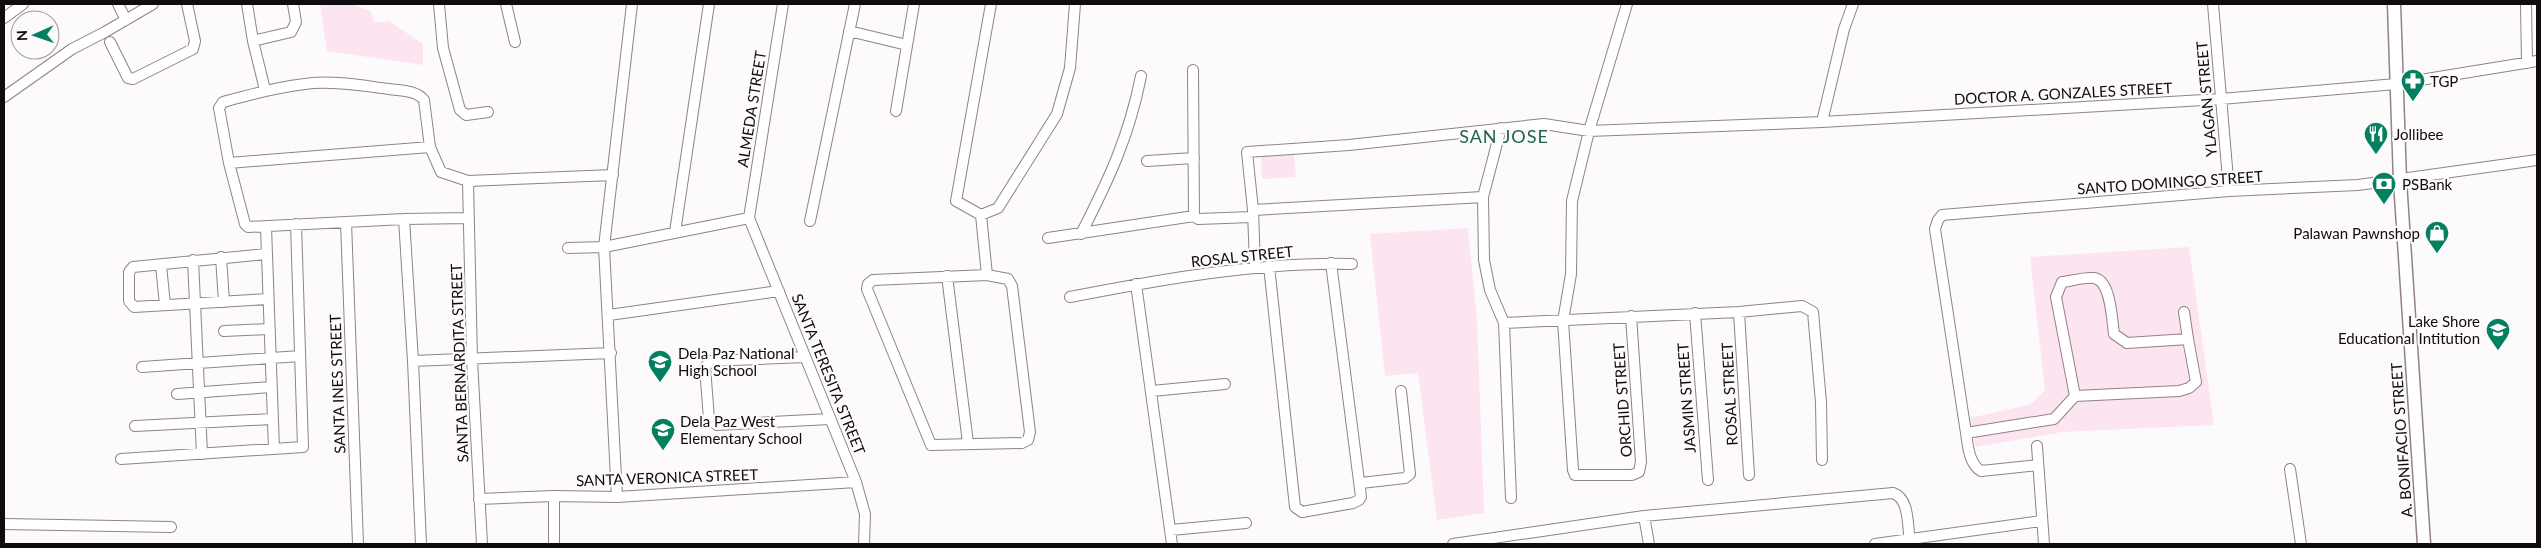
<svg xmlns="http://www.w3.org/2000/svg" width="2541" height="548" viewBox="0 0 2541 548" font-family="Lato,sans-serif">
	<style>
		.green { fill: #fce5f0 }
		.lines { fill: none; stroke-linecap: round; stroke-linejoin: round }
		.minor-casing { stroke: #908288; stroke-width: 12 }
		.major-casing { stroke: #908288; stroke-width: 15 }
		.minor { stroke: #fff; stroke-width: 10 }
		.major { stroke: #fff; stroke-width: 12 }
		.labels { text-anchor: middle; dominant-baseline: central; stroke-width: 4.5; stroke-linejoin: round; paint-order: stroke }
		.poi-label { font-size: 15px; fill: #100b0d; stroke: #fdfafc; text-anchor: start }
		.street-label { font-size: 15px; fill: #100b0d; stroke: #fdfafc }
		.quarter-label { font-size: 18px; letter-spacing: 1px; fill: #1c644d; stroke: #fdfafc }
	</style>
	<rect width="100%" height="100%" fill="#fdfafc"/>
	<!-- green -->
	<path class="green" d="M 320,4 L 351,4 L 371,11 L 374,23 L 389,21 L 423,44 L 423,65 L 327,51 Z
		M 1294,154 L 1296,177 L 1262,179 L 1261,156 Z
		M 1468,228 L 1477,319 L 1484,513 L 1437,520 L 1418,373 L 1385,376 L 1370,234 Z
		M 2189,247 L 2214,425 L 2062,432 L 1976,447 L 1970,418 L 2032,404 L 2045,390 L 2030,257 Z"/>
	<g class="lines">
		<defs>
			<path id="minor" d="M 118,4 L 126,20
				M 247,4 L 253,41 L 265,90
				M 439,4 L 443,48 L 460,110 L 466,115 L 488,112
				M 506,4 L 515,42
				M 991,4 L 956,201 L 981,215 L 998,208 L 1057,114 L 1070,68 L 1075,4
				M 1627,4 L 1589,131 L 1572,201 L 1571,274 L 1563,321 L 1573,470 L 1575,475 L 1632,475 L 1639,472 L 1641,462 L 1631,316
				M 2213,4 L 2229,191
				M 2526,4 L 2527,63
				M 4,18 L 23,4
				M 849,31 L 907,45
				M 253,41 L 291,32 L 296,22 L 293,4
				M 110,42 L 128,78 L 133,79 L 193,49 L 195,41 L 187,4
				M 1193,70 L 1194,216 L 1198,219 L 1252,217
				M 4,97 L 72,49 L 105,32 L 153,4
				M 896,111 L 914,4
				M 1822,122 L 1844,29 L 1853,4
				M 1501,128 L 1483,197 L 1484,260 L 1490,290 L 1504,323 L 1511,498
				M 1147,161 L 1194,158
				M 229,163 L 430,147
				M 468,181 L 472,360 L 482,544
				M 1253,210 L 1483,197
				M 981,215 L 987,275
				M 469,218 L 404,219 L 248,227 L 245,224 L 229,163 L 219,108 L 223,102 C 253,94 282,86 313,83 C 338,81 364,86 389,89 C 402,91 416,90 424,100 L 430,147 L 441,172 L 468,181 L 613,175
				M 749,218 L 856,482 L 865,514 L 864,544
				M 749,218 L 783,4
				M 404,219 L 413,361 L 421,544
				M 810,221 L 855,4
				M 346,222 L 358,544
				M 266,227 L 274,449
				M 675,232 L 709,4
				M 1081,234 C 1109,179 1129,137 1141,76
				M 1048,238 L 1194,216
				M 568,248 L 604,247 L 749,218
				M 266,254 L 133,267 L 129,272 L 129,301 L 134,307 L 268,299
				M 221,257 L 224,302
				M 193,260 L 202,454
				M 161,265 L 165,305
				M 1269,266 L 1295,507 L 1302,512 L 1353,503 L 1359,500 L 1361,497 L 1331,263
				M 1255,267 L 1253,210 L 1247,152 L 1349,145 L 1544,124 L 1589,131 L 1822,122 L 2221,99 L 2396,84 L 2537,61
				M 987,275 L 1008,279 L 1012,286 L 1030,432 L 1028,440 L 1022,443 L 931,445 L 867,289 L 868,284 L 873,280 Z
				M 947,276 L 968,443
				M 1136,284 L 1172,544
				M 1070,297 C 1163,279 1257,262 1352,264
				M 1739,312 L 1749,475
				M 2184,312 L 2188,339 L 2127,343 L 2114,334 C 2112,320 2111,280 2094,278 C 2084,277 2071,281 2062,282 L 2056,297 L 2075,396 L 2054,419 L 1966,433 L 1935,229 L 1938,220 L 1942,215 L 2229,191 L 2358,185 L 2537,160
				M 1695,313 L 1708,480
				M 609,315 L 779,291
				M 1504,323 L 1739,312 L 1802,306 L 1813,312 L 1821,402 L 1822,460
				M 224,331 L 268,329
				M 805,357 L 711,361 L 705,367 L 709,419 L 717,425 L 830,419
				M 413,361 L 611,353
				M 142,367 L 300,356
				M 1152,391 L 1225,384
				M 177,394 L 271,387
				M 2075,396 L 2179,391 L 2189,388 L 2196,382 L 2188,339
				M 135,426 L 272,419
				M 1966,433 C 1968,446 1969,464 1981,471 L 2038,465
				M 2037,446 L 2044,544
				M 121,459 L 303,447 L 296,224
				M 2290,469 L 2301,544
				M 1361,483 L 1405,478 L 1410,474 L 1401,391
				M 554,496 L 554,544
				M 617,497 L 604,247 L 632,4
				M 479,499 L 554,496 L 617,497 L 856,482
				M 1644,516 L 1649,544
				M 4,524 L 171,527
				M 1171,530 L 1246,523
				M 1453,544 L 1644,516 L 1893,493 C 1910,499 1907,525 1910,541
				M 1875,544 L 2041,521"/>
			<path id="major" d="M 2394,4 L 2400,181 L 2424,544"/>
		</defs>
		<!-- minor casing -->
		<use href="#minor" class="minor-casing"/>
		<!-- major casing -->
		<use href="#major" class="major-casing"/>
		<!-- minor -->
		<use href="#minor" class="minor"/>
		<!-- major -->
		<use href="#major" class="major"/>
	</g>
	<!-- icons -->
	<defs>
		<symbol id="pharmacy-pin" viewBox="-11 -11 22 30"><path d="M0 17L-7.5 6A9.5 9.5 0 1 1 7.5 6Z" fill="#048060" stroke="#fdfafc"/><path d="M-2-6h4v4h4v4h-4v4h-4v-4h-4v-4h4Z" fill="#fff"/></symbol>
		<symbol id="restaurant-pin" viewBox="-11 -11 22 30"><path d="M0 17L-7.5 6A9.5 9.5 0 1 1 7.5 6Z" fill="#048060" stroke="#fdfafc"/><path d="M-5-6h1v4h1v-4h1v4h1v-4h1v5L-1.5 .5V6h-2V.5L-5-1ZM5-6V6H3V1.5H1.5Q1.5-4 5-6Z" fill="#fff"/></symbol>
		<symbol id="bank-pin" viewBox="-11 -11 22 30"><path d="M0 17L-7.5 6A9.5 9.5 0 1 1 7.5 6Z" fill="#048060" stroke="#fdfafc"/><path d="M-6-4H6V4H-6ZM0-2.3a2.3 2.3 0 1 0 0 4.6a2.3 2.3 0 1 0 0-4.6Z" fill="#fff"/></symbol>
		<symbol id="shop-pin" viewBox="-11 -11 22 30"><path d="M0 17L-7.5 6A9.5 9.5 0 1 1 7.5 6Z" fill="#048060" stroke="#fdfafc"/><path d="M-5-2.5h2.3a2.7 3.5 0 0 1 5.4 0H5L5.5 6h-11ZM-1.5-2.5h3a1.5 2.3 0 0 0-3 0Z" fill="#fff"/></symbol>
		<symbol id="school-pin" viewBox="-11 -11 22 30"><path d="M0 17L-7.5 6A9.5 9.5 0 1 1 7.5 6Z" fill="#048060" stroke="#fdfafc"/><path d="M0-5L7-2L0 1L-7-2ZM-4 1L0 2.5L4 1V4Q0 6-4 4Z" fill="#fff"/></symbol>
	</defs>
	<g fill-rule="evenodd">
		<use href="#pharmacy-pin" x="2399" y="67" width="28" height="38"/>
		<use href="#restaurant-pin" x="2362" y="120" width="28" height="38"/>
		<use href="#bank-pin" x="2370" y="170" width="28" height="38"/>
		<use href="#shop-pin" x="2423" y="219" width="28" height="38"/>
		<use href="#school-pin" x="2484" y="316" width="28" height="38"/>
		<use href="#school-pin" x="646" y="348" width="28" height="38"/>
		<use href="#school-pin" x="649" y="416" width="28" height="38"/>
	</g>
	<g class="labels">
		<!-- poi labels -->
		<g class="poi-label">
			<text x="2430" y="81">TGP</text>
			<text x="2394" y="134">Jollibee</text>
			<text x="2402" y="184">PSBank</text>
			<text x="2420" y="233" text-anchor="end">Palawan Pawnshop</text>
			<text x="2480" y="321" text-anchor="end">Lake Shore<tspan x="2480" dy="17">Educational Intitution</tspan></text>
			<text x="678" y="353">Dela Paz National<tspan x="678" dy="17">High School</tspan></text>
			<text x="680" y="421">Dela Paz West<tspan x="680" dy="17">Elementary School</tspan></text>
		</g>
		<!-- street labels -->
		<g class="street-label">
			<text transform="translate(2063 93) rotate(-3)">DOCTOR A. GONZALES STREET</text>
			<text transform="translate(2206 99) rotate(-95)">YLAGAN STREET</text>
			<text transform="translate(751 109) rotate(-81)">ALMEDA STREET</text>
			<text transform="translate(2170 182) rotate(-4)">SANTO DOMINGO STREET</text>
			<text transform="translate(1242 256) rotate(-6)">ROSAL STREET</text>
			<text transform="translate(459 363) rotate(-92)">SANTA BERNARDITA STREET</text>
			<text transform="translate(829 374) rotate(68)">SANTA TERESITA STREET</text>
			<text transform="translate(337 384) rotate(-92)">SANTA INES STREET</text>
			<text transform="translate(1729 394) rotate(-93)">ROSAL STREET</text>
			<text transform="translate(1686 398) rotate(-94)">JASMIN STREET</text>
			<text transform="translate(1622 400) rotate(-94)">ORCHID STREET</text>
			<text transform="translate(2401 440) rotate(-94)">A. BONIFACIO STREET</text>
			<text transform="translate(667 477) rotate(-2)">SANTA VERONICA STREET</text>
		</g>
		<!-- quarter labels -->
		<g class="quarter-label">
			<text x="1504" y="136">SAN JOSE</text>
		</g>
	</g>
	<!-- border -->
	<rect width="2541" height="548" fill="none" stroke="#100b0d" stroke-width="10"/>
	<!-- north arrow -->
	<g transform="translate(35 35) rotate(268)"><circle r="24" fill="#fdfafc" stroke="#9e9a9c"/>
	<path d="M0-4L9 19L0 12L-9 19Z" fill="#048060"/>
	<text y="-8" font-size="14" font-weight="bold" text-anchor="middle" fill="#100b0d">N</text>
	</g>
</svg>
